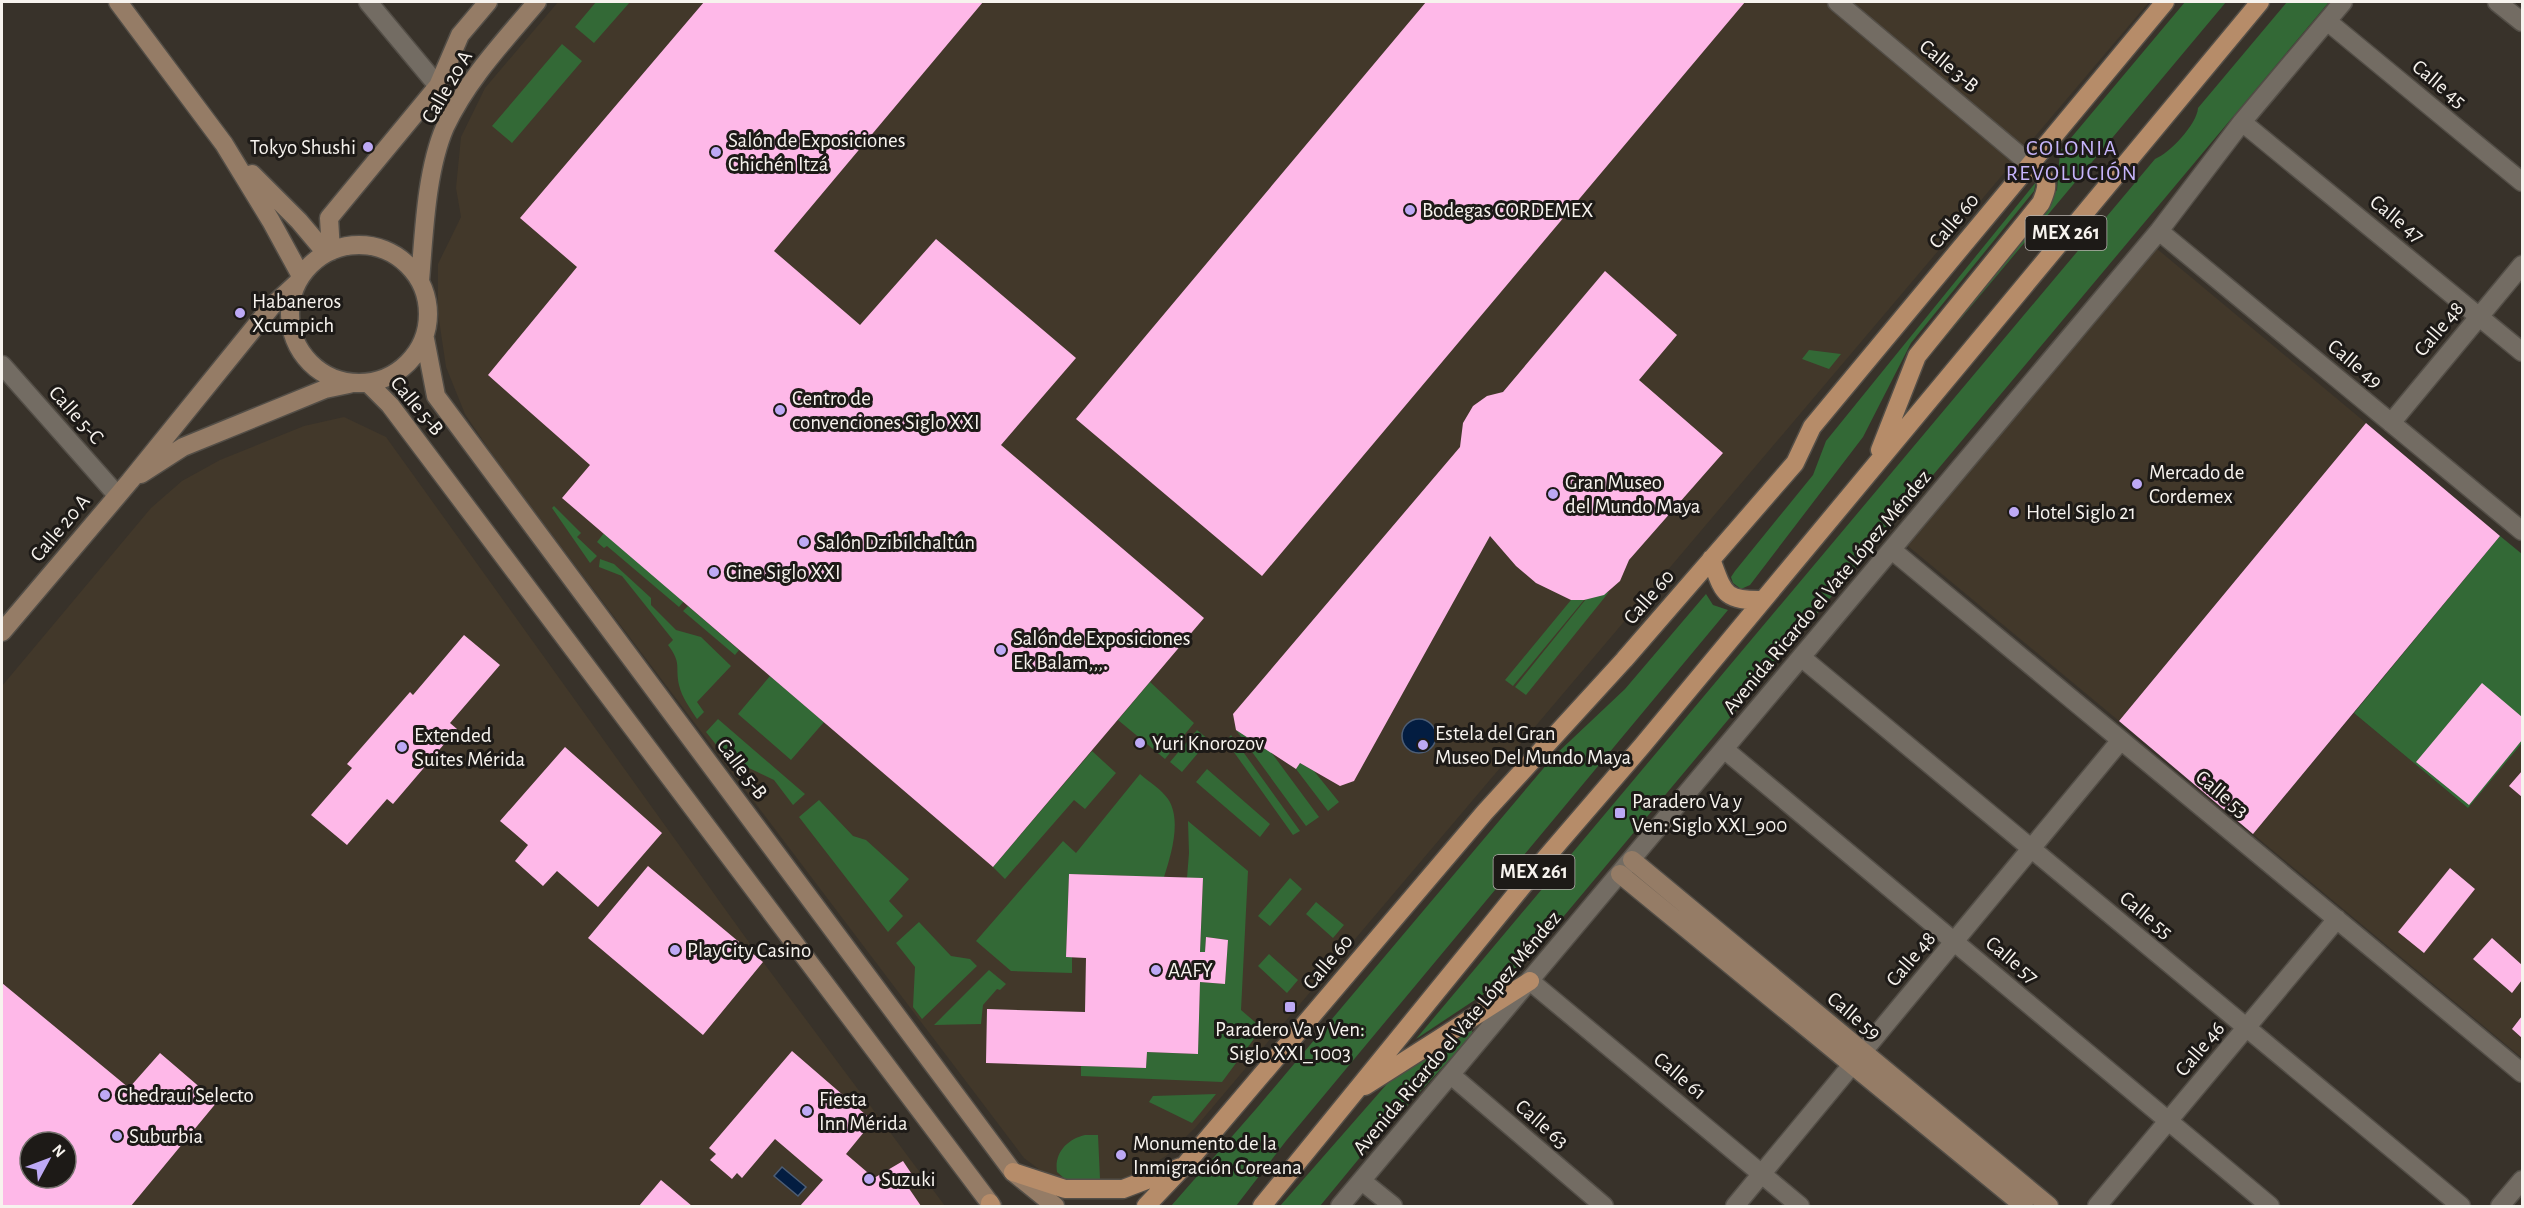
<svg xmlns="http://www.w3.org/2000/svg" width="2524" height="1208" viewBox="0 0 2524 1208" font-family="'Alegreya Sans',sans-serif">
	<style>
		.built { fill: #42382a; fill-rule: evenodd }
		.green { fill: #336936 }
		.water { fill: #031d41; stroke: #4c5d75; stroke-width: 1.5 }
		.building { fill: #feb8e8; fill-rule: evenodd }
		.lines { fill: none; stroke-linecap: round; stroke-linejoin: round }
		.street-casing { stroke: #534e47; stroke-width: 21 }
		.secondary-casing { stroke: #534e47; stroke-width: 21 }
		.primary-casing { stroke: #534e47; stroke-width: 21 }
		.street { stroke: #736c63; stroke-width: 18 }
		.secondary { stroke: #957c66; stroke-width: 18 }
		.primary { stroke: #b68c69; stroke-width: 18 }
		.poi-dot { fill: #bda9f5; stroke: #1d1a17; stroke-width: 2 }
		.labels { text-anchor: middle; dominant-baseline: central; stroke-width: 6; stroke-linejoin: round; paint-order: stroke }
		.shield { fill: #1d1a17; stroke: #b6b2ae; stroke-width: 1.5 }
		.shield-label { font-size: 20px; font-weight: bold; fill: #f7f3ee }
		.street-label { font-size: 21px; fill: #f7f3ee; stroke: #1d1a17 }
		.poi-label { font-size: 21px; fill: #f7f3ee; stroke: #1d1a17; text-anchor: start }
		.neighbourhood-label { font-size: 22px; letter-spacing: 1.5px; fill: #c7b5fc; stroke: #1d1a17 }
	</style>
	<rect width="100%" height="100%" fill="#38322a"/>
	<!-- built -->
	<path class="built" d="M 558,2 L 2149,2 L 1195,1128 L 1166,1156 L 1128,1179 L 1077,1181 L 1063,1181 L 1048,1176 L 1024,1158 L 500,466 L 465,414 L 446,367 L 438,313 L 438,264 L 461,217 L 456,188 L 461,137 L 485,88 Z
		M 2156,248 L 2366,423 L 2119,721 L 1908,546 Z
		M 344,417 L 386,437 L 766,966 L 945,1206 L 2,1206 L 2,686 L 151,508 L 182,481 L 220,460 L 304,426 ZM 30,1142 L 66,1142 L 66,1178 L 30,1178 Z
		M 2354,713 L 2468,808 L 2522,743 L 2522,1058 L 2253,834 Z"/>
	<!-- green -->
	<path class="green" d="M 596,2 L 630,2 L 594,43 L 575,27 Z
		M 2185,2 L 2226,2 L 1922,365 L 1919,360 L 2057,190 L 2060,151 Z
		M 2287,2 L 2329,2 L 1517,972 L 1416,1039 L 2155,159 C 2170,153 2197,124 2198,108 Z
		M 562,44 L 582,61 L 512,143 L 492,126 Z
		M 2036,182 L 2034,191 L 1911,343 L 1863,437 L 1750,585 L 1741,589 L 1733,583 L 1731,577 L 1735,571 L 1813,475 L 1826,441 Z
		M 1809,350 L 1841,354 L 1829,369 L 1802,359 Z
		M 554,506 L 581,533 L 577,537 L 597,556 L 590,563 L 552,508 Z
		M 604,533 L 684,601 L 679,607 L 607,546 L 604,548 L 597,542 Z
		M 2500,536 L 2522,554 L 2522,743 L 2468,808 L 2354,713 Z
		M 600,559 L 614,564 L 651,598 L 651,605 L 676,630 L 701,637 L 731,666 L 697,702 L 704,712 L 697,719 C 690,708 682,698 679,685 C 675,665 682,664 668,645 L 673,640 L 622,576 L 599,567 Z
		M 1609,592 L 1526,695 L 1515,687 L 1586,599 Z
		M 1706,594 L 1713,605 L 1728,610 L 1286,1141 L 1236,1206 L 1171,1206 L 1256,1109 L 1553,757 L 1625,689 Z
		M 1571,600 L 1584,600 L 1513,686 L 1505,680 Z
		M 688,606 L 739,650 L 735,655 L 683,611 Z
		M 770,676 L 824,722 L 791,760 L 738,714 Z
		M 1150,682 L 1194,723 L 1165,759 L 1118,720 Z
		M 718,719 L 805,794 L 793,805 L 774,780 L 726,757 L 706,732 Z
		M 1197,730 L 1209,740 L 1182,772 L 1170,762 Z
		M 1236,730 L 1271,752 L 1319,817 L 1306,826 Z
		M 1231,735 L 1300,831 L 1293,835 L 1226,741 Z
		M 1092,751 L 1116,773 L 1085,809 L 1074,800 L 1005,879 L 993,867 Z
		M 1300,763 L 1314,771 L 1339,802 L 1328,811 L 1296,769 Z
		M 1207,769 L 1270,824 L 1260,837 L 1196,782 Z
		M 1140,774 C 1149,782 1161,789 1168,799 C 1182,820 1171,855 1164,877 L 1069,874 L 1066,957 L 1072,957 L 1072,973 L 1011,971 L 976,941 L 1063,841 L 1076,853 Z
		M 819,800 L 853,836 L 866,840 L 909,879 L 889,901 L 903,916 L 888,932 L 799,817 Z
		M 1188,821 L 1248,871 L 1241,1010 L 1262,1028 L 1222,1082 L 1081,1076 L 1081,1066 L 1146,1068 L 1147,1052 L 1198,1054 L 1200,982 L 1225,984 L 1228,940 L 1206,937 L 1205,952 L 1200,952 L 1203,879 L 1187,878 L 1189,853 Z
		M 1290,878 L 1302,889 L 1270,926 L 1258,916 Z
		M 1316,902 L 1344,925 L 1333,938 L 1306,914 Z
		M 919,922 L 951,956 L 970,959 L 977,966 L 922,1019 L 913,1007 L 915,967 L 896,943 Z
		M 1269,954 L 1298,980 L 1287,993 L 1258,966 Z
		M 989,970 L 1006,984 L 1000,990 L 997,989 L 983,1005 L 981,1024 L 934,1025 Z
		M 1471,1028 L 1473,1034 L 1362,1155 L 1320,1206 L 1280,1206 L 1400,1069 Z
		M 1216,1094 L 1192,1123 L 1149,1102 L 1153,1096 Z
		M 1085,1135 L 1098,1135 L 1100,1179 L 1065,1179 L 1057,1172 C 1054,1152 1068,1139 1085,1135 Z"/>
	<!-- water -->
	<path class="water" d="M1402 736a17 17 0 1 1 34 0a17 17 0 1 1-34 0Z
		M 782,1167 L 806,1187 L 798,1196 L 774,1176 Z"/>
	<!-- building -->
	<path class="building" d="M 704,2 L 983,2 L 774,251 L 860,325 L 936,239 L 1076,358 L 1001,445 L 1204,618 L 993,867 L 562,498 L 590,465 L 488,375 L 577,267 L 520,218 Z
		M 1426,2 L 1745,2 L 1262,576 L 1076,419 Z
		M 1605,271 L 1677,335 L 1639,380 L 1723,453 L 1629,560 L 1620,581 L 1604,595 L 1584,600 L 1571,600 L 1536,583 L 1516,566 L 1490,536 L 1354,781 L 1340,786 L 1300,763 L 1296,769 L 1236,730 L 1233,714 L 1460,447 L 1463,423 L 1473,406 L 1487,396 L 1503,392 Z
		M 2366,423 L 2500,536 L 2253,834 L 2119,721 Z
		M 464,635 L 500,665 L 450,723 L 457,729 L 393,804 L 387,799 L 347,845 L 311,815 L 352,768 L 347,764 L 410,692 L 413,695 Z
		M 2482,683 L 2522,717 L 2522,740 L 2469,805 L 2416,762 Z
		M 565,747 L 662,833 L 598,907 L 557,871 L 543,886 L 515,861 L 528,845 L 500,821 Z
		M 2522,771 L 2522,797 L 2509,786 Z
		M 648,866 L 763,962 L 703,1035 L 588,938 Z
		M 2450,868 L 2475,889 L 2424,953 L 2398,932 Z
		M 1069,874 L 1203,878 L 1200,952 L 1205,952 L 1206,937 L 1228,940 L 1225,984 L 1200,982 L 1198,1054 L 1147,1052 L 1146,1068 L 986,1063 L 987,1009 L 1085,1012 L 1086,958 L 1066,957 Z
		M 2492,938 L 2522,965 L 2522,980 L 2512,993 L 2473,959 Z
		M 2,983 L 129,1088 L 160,1053 L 217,1102 L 131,1206 L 2,1206 ZM 30,1142 L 66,1142 L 66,1178 L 30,1178 Z
		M 2522,1016 L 2522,1038 L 2512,1029 Z
		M 792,1051 L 873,1121 L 846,1154 L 874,1178 L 903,1161 L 915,1179 L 908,1187 L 921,1206 L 800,1206 L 823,1180 L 775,1139 L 742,1178 L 737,1173 L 732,1179 L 710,1160 L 716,1154 L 709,1148 Z
		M 661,1180 L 692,1206 L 639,1206 Z"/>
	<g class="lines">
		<defs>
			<path id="street" d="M 368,2 L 438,86
				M 1837,2 L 2031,165
				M 2497,2 L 2522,22
				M 2327,21 L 2522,182
				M 2242,122 L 2522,352
				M 2159,231 L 2522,531
				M 2,365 L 117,495
				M 2391,423 L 2522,265
				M 1892,550 L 2522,1073
				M 1801,657 L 2461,1206
				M 1724,749 L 2270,1206
				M 1530,981 L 1800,1206
				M 1451,1075 L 1604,1206
				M 1362,1181 L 1393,1206
				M 1340,1206 L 2159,231 L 2242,122 L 2343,2
				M 1735,1206 L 2121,740
				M 2097,1206 L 2337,919
				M 2500,1206 L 2522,1180"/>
			<path id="secondary" d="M 118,2 L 224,144 L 271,221 L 301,276
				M 252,174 L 299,221 L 326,253
				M290 314a69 69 0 1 1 138 0a69 69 0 1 1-138 0Z
				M 331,251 L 329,218 L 438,86 L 460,35 L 488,2
				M 420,281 C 424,233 426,171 445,127 C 467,80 504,41 537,2
				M 425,339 L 436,396 L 1013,1172 L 1055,1206
				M 369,384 L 390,405 L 992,1206
				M 141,474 L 183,447 L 325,389 L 349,384
				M 2,632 L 130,481 L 271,307 L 297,283
				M 1632,860 L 2049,1206
				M 1620,874 L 2024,1206"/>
			<path id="primary" d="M 1880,450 L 1917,356 L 2041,203 C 2050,182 2048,179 2031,165
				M 1711,559 C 1724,594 1724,601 1763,600
				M 1365,1086 L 1530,981
				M 1013,1172 L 1065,1189 L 1123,1189 L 1181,1167
				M 990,1203 L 991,1206
				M 1146,1206 L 1185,1165 L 1485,812 L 1624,660 L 1795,463 L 1812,427 L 2165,2
				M 1262,1206 L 1543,861 L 1642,746 L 2260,2"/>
		</defs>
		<!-- street casing -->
		<use href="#street" class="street-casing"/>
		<!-- secondary casing -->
		<use href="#secondary" class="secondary-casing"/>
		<!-- primary casing -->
		<use href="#primary" class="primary-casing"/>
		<!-- street -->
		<use href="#street" class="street"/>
		<!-- secondary -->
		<use href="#secondary" class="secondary"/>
		<!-- primary -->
		<use href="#primary" class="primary"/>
	</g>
	<!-- markers -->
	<g class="poi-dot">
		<circle cx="368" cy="147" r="6"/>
		<circle cx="716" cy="152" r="6"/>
		<circle cx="1410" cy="210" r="6"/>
		<circle cx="240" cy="313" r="6"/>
		<circle cx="780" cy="410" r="6"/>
		<circle cx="2137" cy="484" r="6"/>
		<circle cx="1553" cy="494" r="6"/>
		<circle cx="2014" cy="512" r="6"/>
		<circle cx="804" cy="542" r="6"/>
		<circle cx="714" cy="572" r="6"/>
		<circle cx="1001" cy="650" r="6"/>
		<circle cx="1140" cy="743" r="6"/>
		<circle cx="1423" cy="745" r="6"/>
		<circle cx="402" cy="747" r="6"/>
		<rect x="1614" y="807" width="12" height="12" rx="3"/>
		<circle cx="675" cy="950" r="6"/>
		<circle cx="1156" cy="970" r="6"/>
		<rect x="1284" y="1001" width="12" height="12" rx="3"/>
		<circle cx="105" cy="1095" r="6"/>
		<circle cx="807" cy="1111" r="6"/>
		<circle cx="117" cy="1136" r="6"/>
		<circle cx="1121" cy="1155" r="6"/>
		<circle cx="869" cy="1179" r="6"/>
	</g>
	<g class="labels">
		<!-- shield labels -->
		<g class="shield">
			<rect x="2025.5" y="216" width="81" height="34" rx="4.5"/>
			<rect x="1493.5" y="855" width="81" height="34" rx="4.5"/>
		</g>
		<g class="shield-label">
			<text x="2066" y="233">MEX 261</text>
			<text x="1534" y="872">MEX 261</text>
		</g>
		<!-- street labels -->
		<g class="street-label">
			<text transform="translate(1949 66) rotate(40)">Calle 3-B</text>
			<text transform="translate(2439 84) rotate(40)">Calle 45</text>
			<text transform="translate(447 87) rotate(-60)">Calle 20 A</text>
			<text transform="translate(2397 219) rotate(39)">Calle 47</text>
			<text transform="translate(1954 221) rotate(-50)">Calle 60</text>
			<text transform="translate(2439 329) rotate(-50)">Calle 48</text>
			<text transform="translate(2355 364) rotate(40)">Calle 49</text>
			<text transform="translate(417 406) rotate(50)">Calle 5-B</text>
			<text transform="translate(76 415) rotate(48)">Calle 5-C</text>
			<text transform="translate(60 528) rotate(-50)">Calle 20 A</text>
			<text transform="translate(1827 592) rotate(-50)">Avenida Ricardo el Vate López Méndez</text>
			<text transform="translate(1649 597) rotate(-49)">Calle 60</text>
			<text transform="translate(742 769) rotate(53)">Calle 5-B</text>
			<text transform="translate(2222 794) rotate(40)">Calle 53</text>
			<text transform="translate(2146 915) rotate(40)">Calle 55</text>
			<text transform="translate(1911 959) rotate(-50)">Calle 48</text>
			<text transform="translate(2012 960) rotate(40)">Calle 57</text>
			<text transform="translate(1328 962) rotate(-50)">Calle 60</text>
			<text transform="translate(1854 1016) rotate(40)">Calle 59</text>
			<text transform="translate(1457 1033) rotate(-50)">Avenida Ricardo el Vate López Méndez</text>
			<text transform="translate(2200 1049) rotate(-50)">Calle 46</text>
			<text transform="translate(1680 1076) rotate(40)">Calle 61</text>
			<text transform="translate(1542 1124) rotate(41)">Calle 63</text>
		</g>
		<!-- poi labels -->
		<g class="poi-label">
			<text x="728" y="140">Salón de Exposiciones<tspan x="728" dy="24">Chichén Itzá</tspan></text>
			<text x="356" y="147" text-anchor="end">Tokyo Shushi</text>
			<text x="1422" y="210">Bodegas CORDEMEX</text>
			<text x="252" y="301">Habaneros<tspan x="252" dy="24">Xcumpich</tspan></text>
			<text x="792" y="398">Centro de<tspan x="792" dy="24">convenciones Siglo XXI</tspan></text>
			<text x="2149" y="472">Mercado de<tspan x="2149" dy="24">Cordemex</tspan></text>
			<text x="1565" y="482">Gran Museo<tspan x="1565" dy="24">del Mundo Maya</tspan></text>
			<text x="2026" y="512">Hotel Siglo 21</text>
			<text x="816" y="542">Salón Dzibilchaltún</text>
			<text x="726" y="572">Cine Siglo XXI</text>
			<text x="1013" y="638">Salón de Exposiciones<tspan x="1013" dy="24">Ek Balam,,,.</tspan></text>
			<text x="1435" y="733">Estela del Gran<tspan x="1435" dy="24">Museo Del Mundo Maya</tspan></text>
			<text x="414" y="735">Extended<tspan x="414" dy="24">Suites Mérida</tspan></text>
			<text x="1152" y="743">Yuri Knorozov</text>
			<text x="1632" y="801">Paradero Va y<tspan x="1632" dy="24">Ven: Siglo XXI_900</tspan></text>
			<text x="687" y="950">PlayCity Casino</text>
			<text x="1168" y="970">AAFY</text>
			<text x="1290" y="1029" text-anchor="middle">Paradero Va y Ven:<tspan x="1290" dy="24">Siglo XXI_1003</tspan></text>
			<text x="117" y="1095">Chedraui Selecto</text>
			<text x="819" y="1099">Fiesta<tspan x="819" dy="24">Inn Mérida</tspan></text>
			<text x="129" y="1136">Suburbia</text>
			<text x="1133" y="1143">Monumento de la<tspan x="1133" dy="24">Inmigración Coreana</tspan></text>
			<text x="881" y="1179">Suzuki</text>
		</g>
		<!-- neighbourhood labels -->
		<g class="neighbourhood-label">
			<text x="2072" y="148">COLONIA<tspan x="2072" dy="25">REVOLUCIÓN</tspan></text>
		</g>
	</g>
	<!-- border -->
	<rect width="2524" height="1208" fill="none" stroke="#f7f3ee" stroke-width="6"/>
	<!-- north arrow -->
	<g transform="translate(48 1160) rotate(49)"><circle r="28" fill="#1d1a17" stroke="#74716d" stroke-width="1.5"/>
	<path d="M0-4.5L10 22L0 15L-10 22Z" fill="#bda9f5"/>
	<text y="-9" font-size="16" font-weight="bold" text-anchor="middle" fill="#f7f3ee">N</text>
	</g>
</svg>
